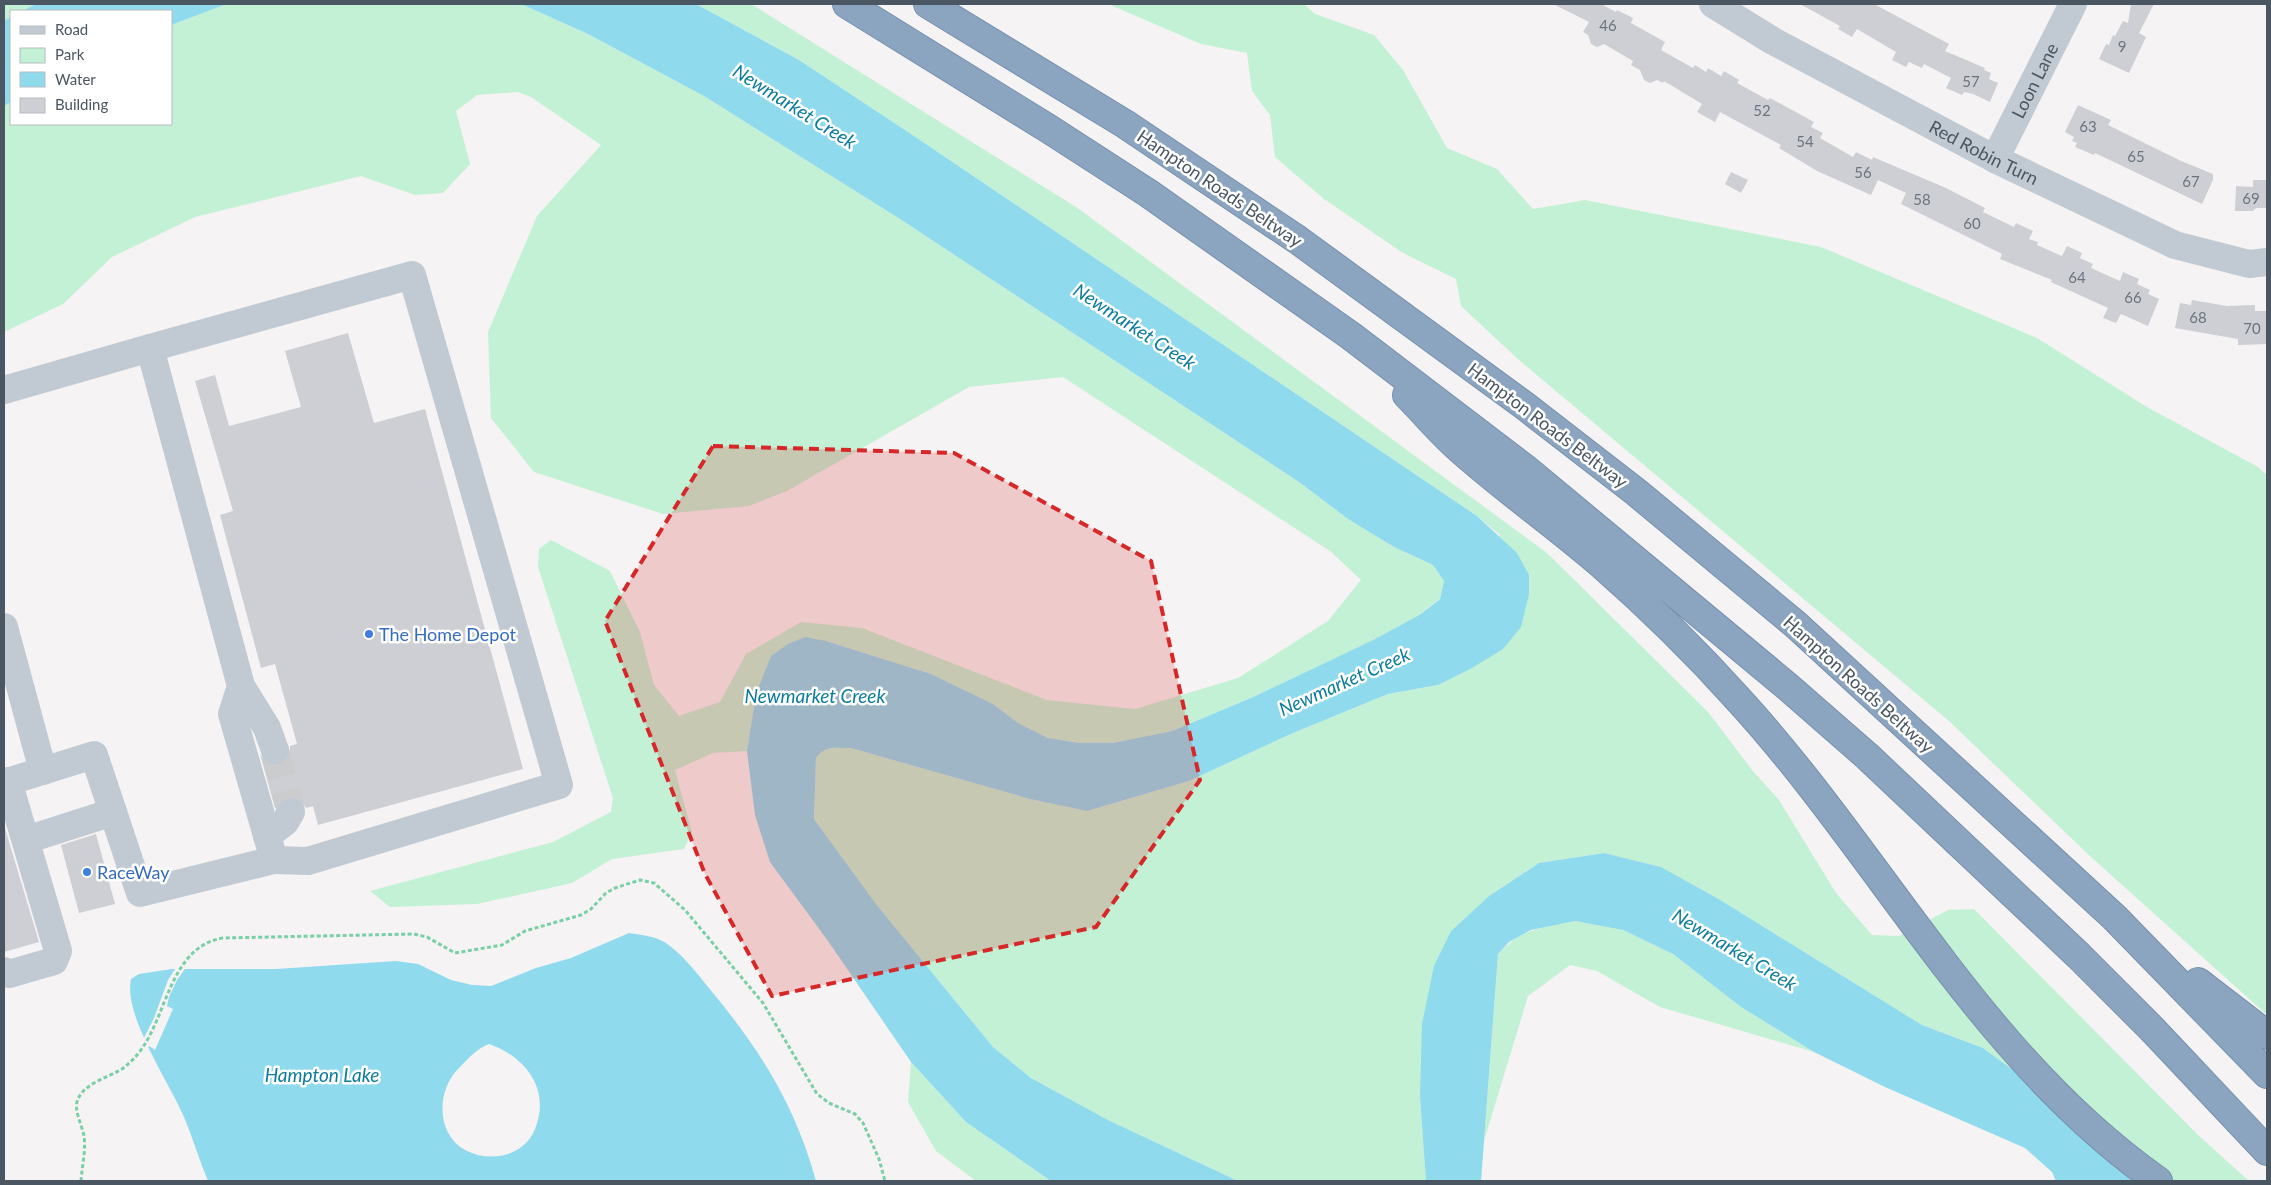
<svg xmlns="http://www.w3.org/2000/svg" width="2271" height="1185" viewBox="0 0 2271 1185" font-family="Lato,sans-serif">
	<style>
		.green { fill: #c3f1d5 }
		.water { fill: #90daee; fill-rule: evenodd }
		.pier { fill: #f5f3f3 }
		.building { fill: #cdcfd5 }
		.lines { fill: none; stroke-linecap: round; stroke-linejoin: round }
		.minor-tunnel { stroke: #caccce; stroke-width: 28; stroke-dasharray: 28 14; stroke-linecap: butt }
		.highway-casing { stroke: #7690ad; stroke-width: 30 }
		.path { stroke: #7ad0a6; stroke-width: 3; stroke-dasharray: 4 2.5; stroke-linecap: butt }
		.minor { stroke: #c1cad2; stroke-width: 28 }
		.highway { stroke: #8ba5c1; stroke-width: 28 }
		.marked { fill: #d62828; fill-opacity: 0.2; stroke: #d62828; stroke-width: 4; stroke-dasharray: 10 6; stroke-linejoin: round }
		.shop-dot { fill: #3f7fe0; stroke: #fff; stroke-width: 2 }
		.labels { text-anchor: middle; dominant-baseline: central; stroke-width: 5; stroke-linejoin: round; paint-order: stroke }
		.number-label { font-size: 15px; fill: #6b747e }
		.street-label { font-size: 18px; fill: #4a5661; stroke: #fff }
		.shop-label { font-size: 18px; fill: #366cbe; stroke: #fff; text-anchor: start }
		.water-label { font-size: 19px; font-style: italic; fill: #0c7c9b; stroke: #fff }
	</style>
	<rect width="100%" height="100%" fill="#f5f3f3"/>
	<!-- green -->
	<path class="green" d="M 4,4 L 36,4 L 22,11 L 11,11 L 11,17 L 4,21 Z
		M 227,4 L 521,4 L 588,34 L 704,96 L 900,219 L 1299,482 L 1348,519 L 1394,547 L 1433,565 L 1444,581 L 1440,598 L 1421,614 L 1373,640 L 1251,698 L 1172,731 L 1113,743 L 1079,743 L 1048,738 L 1018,723 L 993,704 L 931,674 L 826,641 L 756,694 L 747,751 L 713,753 L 675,770 L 692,832 L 684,849 L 612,859 L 572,883 L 477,904 L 390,907 L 370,891 L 553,842 L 611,812 L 613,798 L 538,567 L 539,549 L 551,540 L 610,571 L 640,632 L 654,685 L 679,716 L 720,702 L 746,654 L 801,622 L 862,628 L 1047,700 L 1135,709 L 1238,678 L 1328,621 L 1361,580 L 1330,551 L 1063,377 L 969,387 L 787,491 L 749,506 L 663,514 L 534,472 L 491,418 L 488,332 L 537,216 L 601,145 L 531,97 L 518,92 L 477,95 L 456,111 L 470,164 L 443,193 L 415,195 L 361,176 L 195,217 L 112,257 L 63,304 L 4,332 L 4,106 L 11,102 L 11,124 L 171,124 L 171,25 Z
		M 696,4 L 751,4 L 1076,207 L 1547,553 L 1708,712 L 1752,770 L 1779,800 L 1836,893 L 1872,935 L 1899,936 L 1948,910 L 1974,909 L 2198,1135 L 2249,1181 L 2131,1181 L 2121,1166 L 2017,1073 L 1983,1048 L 1922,1025 L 1717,898 L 1661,867 L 1604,853 L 1539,863 L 1489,896 L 1451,931 L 1420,1098 L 1426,1181 L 1238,1181 L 1108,1120 L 1031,1078 L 993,1047 L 876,904 L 814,819 L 816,758 C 825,745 837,748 851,748 L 1030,799 L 1087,811 L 1189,781 L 1293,733 L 1388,694 L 1438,685 L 1500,535 L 1477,516 L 914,136 L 799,60 Z
		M 1108,4 L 1304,4 L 1315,14 L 1374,35 L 1403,70 L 1447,148 L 1497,169 L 1533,209 L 1585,200 L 1821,247 L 2037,338 L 2147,407 L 2258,467 L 2267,475 L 2267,1015 L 2091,857 L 1949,721 L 1519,360 L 1461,306 L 1456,279 L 1403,253 L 1324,199 L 1275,157 L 1270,115 L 1252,91 L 1247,53 L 1201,44 Z
		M 1575,921 L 1623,930 L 1673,954 L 1741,1007 L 1814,1052 L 1660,1007 L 1597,971 L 1570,965 L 1528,996 L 1484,1141 L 1498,954 C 1520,929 1544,927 1575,921 Z
		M 911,1062 L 966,1122 L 1051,1181 L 976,1181 L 936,1151 L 908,1102 Z"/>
	<!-- water -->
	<path class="water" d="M 36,4 L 227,4 L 171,25 L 171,11 L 22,11 Z
		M 521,4 L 696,4 L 799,60 L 914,136 L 1477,516 L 1517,553 L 1529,575 L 1529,594 L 1521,627 L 1503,649 L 1472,668 L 1438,685 L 1388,694 L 1293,733 L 1189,781 L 1087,811 L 1030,799 L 851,748 C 837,748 825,745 816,758 L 814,819 L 876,904 L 993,1047 L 1031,1078 L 1108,1120 L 1238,1181 L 1051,1181 L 966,1122 L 911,1062 L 828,941 L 770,862 L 755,815 L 747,751 L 756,694 L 771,656 L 788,644 L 805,637 L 826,641 L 931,674 L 993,704 L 1018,723 L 1048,738 L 1079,743 L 1113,743 L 1172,731 L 1251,698 L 1373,640 L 1421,614 L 1440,599 L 1444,581 L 1433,565 L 1394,547 L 1348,519 L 1299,482 L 900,219 L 704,96 L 588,34 Z
		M 11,17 L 11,102 L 4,106 L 4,21 Z
		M 1604,853 L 1661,867 L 1717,898 L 1922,1025 L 1983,1048 L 2017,1073 L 2121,1166 L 2131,1181 L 2056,1181 L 2052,1172 L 2025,1148 L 1885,1087 L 1814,1052 L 1741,1007 L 1673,954 L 1623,930 L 1575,921 L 1531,930 L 1509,942 L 1498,954 L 1481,1181 L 1426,1181 L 1420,1098 L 1422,1024 L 1434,966 L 1451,931 L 1489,896 L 1539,863 Z
		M 629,933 C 642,935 655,936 666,943 C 682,954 696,972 708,987 C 759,1048 795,1104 816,1181 L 208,1181 C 199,1160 193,1138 184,1117 C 169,1082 123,1015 131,979 L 139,974 L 172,969 L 276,969 L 396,961 L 418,964 L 451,980 L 472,985 L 491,986 L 536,968 L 571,958 ZM 489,1044 C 526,1057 551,1090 535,1129 C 524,1157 489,1163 465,1150 C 435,1133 437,1089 459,1068 C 469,1058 476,1049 489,1044 Z"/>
	<!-- pier -->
	<path class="pier" d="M 177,966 L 187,966 L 177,980 L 169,997 L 167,1006 L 173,1009 L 155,1050 L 149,1046 L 146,1050 L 142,1042 L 154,1018 L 168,980 Z"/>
	<!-- building -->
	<path class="building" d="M 1553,4 L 1601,4 L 1616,12 L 1617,10 L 1633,18 L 1631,23 L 1665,42 L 1661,50 L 1693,68 L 1695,65 L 1706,72 L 1708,68 L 1721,76 L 1724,71 L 1739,80 L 1737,83 L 1768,100 L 1770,98 L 1814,122 L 1811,127 L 1823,133 L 1820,138 L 1853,157 L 1856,152 L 1872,160 L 1873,157 L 1946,188 L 1985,208 L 1983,212 L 2014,227 L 2016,223 L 2033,231 L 2029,239 L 2038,242 L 2037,245 L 2062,256 L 2067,246 L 2082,253 L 2080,258 L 2093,264 L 2091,268 L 2120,281 L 2123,272 L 2139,279 L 2137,284 L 2150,290 L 2148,294 L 2159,299 L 2148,326 L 2121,314 L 2116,323 L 2103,318 L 2108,308 L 2064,288 L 2051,282 L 2052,280 L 2000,259 L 2002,254 L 1901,204 L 1906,193 L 1878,180 L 1871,195 L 1817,171 L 1779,148 L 1781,145 L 1720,112 L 1715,122 L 1697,112 L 1702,104 L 1664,81 L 1663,83 L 1657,80 L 1650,83 L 1644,80 L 1640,70 L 1631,65 L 1633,61 L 1604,44 L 1597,47 L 1591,44 L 1588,35 L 1583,32 L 1589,22 Z
		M 1800,4 L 1874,4 L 1949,44 L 1945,51 L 1985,68 L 1984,70 L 1991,73 L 1989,79 L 1998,83 L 1990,102 L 1973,94 L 1964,92 L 1962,95 L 1946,88 L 1951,78 L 1924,64 L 1922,68 L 1909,62 L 1906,67 L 1892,60 L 1896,52 L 1857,29 L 1852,37 L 1838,29 L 1840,26 Z
		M 2131,4 L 2154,4 L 2139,33 L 2146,37 L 2129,73 L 2099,59 L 2106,44 L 2109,45 L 2113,35 L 2115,36 L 2123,21 L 2128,23 Z
		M 2078,105 L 2111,120 L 2108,125 L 2179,160 L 2213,174 L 2213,180 L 2202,204 L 2095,153 L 2094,155 L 2075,147 L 2077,143 L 2072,141 L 2074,137 L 2065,132 Z
		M 1731,172 L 1748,180 L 1741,193 L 1725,184 Z
		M 2253,180 L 2267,180 L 2267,208 L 2256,208 L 2253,211 L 2235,211 L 2236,186 L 2253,187 Z
		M 2192,300 L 2227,306 L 2255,305 L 2255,311 L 2267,311 L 2267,344 L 2238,345 L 2238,339 L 2175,328 L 2180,303 L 2191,305 Z
		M 348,333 L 374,423 L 425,409 L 523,769 L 318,825 L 313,806 L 306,808 L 299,798 L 292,796 L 284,798 L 275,808 L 260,754 L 265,762 L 273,765 L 280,765 L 287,760 L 290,753 L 290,746 L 297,744 L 275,664 L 261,668 L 220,515 L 233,511 L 195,381 L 215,375 L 229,426 L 301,407 L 285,351 Z
		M 4,825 L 39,942 L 4,952 Z
		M 96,834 L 115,904 L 79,913 L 61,845 Z"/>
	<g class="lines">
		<!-- minor-tunnel -->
		<path class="minor-tunnel" d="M 275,750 L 291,812"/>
		<defs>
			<path id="highway" d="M 847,4 L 1049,129 L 1148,193 L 1351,336 L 1528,471 L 1788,687 L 1867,756 L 2079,956 L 2151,1028 L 2267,1151
				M 928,4 L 1125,124 L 1298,240 L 1525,406 L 1636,492 L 1795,624 L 2114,917 L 2267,1074
				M 1407,395 C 1425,413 1442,434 1461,450 C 1506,490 1556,525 1601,564 C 1650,607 1695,651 1738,699 C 1882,856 1980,1056 2158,1181
				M 2198,982 L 2267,1035"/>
		</defs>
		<!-- highway casing -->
		<use href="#highway" class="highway-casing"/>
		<!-- path -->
		<path class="path" d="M 81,1181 C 82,1166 86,1151 84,1136 C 82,1125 73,1109 78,1099 C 85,1083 109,1077 122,1069 C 130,1063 137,1056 143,1047 C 167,1012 172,946 223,938 L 414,934 L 427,937 L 455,953 L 502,945 L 525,931 L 581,915 L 591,909 L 606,893 L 615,888 L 640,880 L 654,883 L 685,910 L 763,1003 L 817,1094 L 829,1103 L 855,1114 L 863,1123 L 879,1159 L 885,1181"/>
		<!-- minor -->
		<g class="minor">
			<path id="s1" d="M 1713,4 L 1773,41 L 1995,159 L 2175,245 L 2249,264 L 2267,262"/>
			<path id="s2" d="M 1995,159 L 2073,4"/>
			<path d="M 150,348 L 412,275 L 559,785 L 308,861 L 274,860"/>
			<path d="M 4,390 L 150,348 L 241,686 L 232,714 L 274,860 L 140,893 L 94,755 L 4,783"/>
			<path d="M 4,627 L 43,771"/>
			<path d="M 241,686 L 267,728 L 275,750"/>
			<path d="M 267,836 L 285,822 L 291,812"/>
			<path d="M 26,840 L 113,812"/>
			<path d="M 4,971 L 9,974 L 54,961 L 58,951 L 8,781"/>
		</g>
		<!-- highway -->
		<use href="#highway" class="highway"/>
	</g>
	<!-- marked area -->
	<path class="marked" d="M 713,446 L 954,453 L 1151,561 L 1200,780 L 1096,927 L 772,996 L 705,874 L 605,621 Z"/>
	<!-- markers -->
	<g class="shop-dot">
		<circle cx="369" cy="634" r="5"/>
		<circle cx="87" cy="872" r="5"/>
	</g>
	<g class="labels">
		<!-- number labels -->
		<g class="number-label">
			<text x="1608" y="25">46</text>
			<text x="2122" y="46">9</text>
			<text x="1971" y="81">57</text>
			<text x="1762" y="110">52</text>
			<text x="2088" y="126">63</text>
			<text x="1805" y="141">54</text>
			<text x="2136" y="156">65</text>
			<text x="1863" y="172">56</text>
			<text x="2191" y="181">67</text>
			<text x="2251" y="198">69</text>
			<text x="1922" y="199">58</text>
			<text x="1972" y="223">60</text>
			<text x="2077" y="277">64</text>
			<text x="2133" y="297">66</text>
			<text x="2198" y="317">68</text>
			<text x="2252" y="328">70</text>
		</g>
		<!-- street labels -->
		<g class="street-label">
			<text stroke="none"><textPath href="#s2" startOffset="88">Loon Lane</textPath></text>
			<text stroke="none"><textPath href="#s1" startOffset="309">Red Robin Turn</textPath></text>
			<text transform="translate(1220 188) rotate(34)">Hampton Roads Beltway</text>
			<text transform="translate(1548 425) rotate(37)">Hampton Roads Beltway</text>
			<text transform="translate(1859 684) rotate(42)">Hampton Roads Beltway</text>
		</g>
		<!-- shop labels -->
		<g class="shop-label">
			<text x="379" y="634">The Home Depot</text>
			<text x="97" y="872">RaceWay</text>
		</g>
		<!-- water labels -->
		<g class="water-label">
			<text transform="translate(795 106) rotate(32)">Newmarket Creek</text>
			<text transform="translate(1135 326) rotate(33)">Newmarket Creek</text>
			<text transform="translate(1344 681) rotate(-24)">Newmarket Creek</text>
			<text x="815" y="695">Newmarket Creek</text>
			<text transform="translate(1735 949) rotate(31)">Newmarket Creek</text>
			<text x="322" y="1074">Hampton Lake</text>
		</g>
	</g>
	<!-- border -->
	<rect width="2271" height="1185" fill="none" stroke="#4a5661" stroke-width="10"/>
	<!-- legend -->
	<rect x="10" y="10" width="162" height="115" fill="#ffffff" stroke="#b7bbc0"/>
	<rect x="20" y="26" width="25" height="8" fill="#c1cad2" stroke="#b7bbc0"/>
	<text x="55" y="35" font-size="15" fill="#4a5661">Road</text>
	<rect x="20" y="48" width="25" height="15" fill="#c3f1d5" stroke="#b7bbc0"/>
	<text x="55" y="60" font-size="15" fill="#4a5661">Park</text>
	<rect x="20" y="72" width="25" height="15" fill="#90daee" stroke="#b7bbc0"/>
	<text x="55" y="85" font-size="15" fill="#4a5661">Water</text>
	<rect x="20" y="98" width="25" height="15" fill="#cdcfd5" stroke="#b7bbc0"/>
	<text x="55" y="110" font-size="15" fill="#4a5661">Building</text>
</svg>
